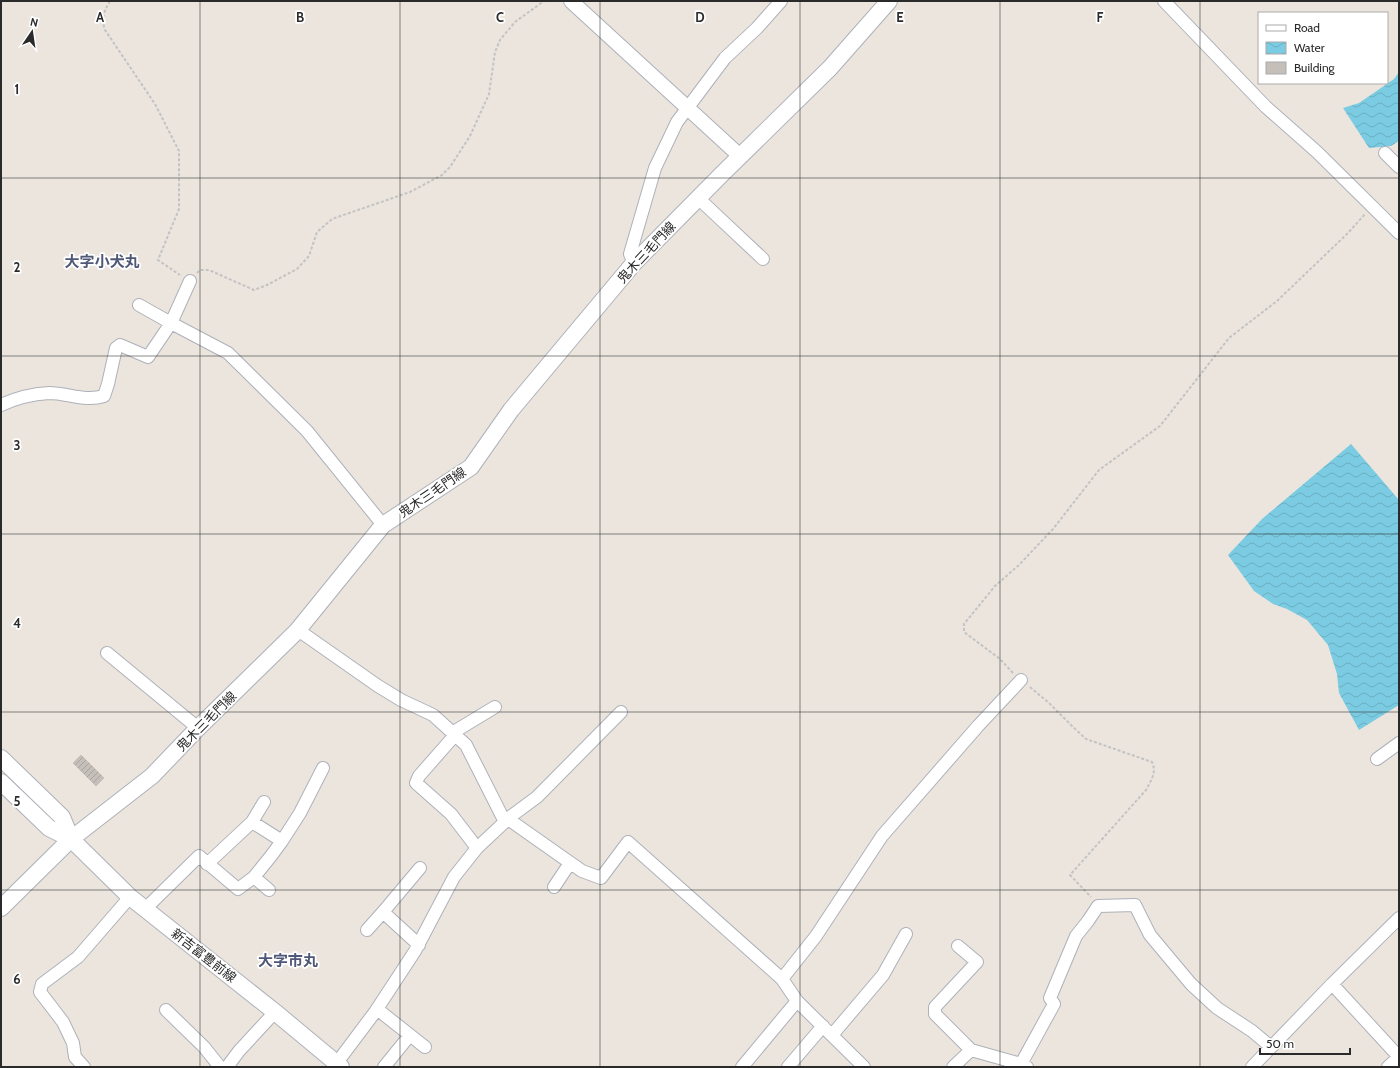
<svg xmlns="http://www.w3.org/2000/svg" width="1400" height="1068" viewBox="0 0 1400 1068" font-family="Cabin,'Noto Sans JP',sans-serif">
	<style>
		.water { fill: url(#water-waves) }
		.building { fill: url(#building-hatch); stroke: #c6c0b8 }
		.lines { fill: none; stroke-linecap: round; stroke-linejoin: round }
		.minor-casing { stroke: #aeb1b9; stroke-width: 14 }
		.tertiary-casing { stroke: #aeb1b9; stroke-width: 16 }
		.secondary-casing { stroke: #aeb1b9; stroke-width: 18 }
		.path { stroke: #c3c3c3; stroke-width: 2; stroke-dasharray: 3 2; stroke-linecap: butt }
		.minor { stroke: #fff; stroke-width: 12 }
		.tertiary { stroke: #fff; stroke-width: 14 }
		.secondary { stroke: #fff; stroke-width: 16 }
		.grid { fill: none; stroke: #2a2a2a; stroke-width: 1; stroke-opacity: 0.55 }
		.labels { text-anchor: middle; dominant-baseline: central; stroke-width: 3.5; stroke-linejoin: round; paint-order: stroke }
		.street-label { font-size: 13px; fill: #2a2a2a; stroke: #fff }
		.quarter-label { font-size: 15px; font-weight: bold; fill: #4f5877; stroke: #fff }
		.grid-label { font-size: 13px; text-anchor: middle; font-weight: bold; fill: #2a2a2a; stroke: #fff; stroke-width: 3.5; stroke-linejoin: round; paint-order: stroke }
	</style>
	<defs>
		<pattern id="water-waves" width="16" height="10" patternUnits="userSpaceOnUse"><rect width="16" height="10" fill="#7bcce2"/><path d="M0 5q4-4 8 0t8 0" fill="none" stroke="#6aafc2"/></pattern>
		<pattern id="building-hatch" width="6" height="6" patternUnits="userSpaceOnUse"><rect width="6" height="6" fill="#c4bfb9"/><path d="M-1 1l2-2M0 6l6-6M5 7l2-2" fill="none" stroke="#a9a49f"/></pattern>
	</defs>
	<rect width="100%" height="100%" fill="#ebe5de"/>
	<!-- water -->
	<path class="water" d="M 1399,72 L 1399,141 L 1391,146 L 1369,148 L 1343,108 L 1359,103 L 1394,79 Z
		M 1351,444 L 1399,500 L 1399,705 L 1359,730 L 1339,693 L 1337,674 L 1328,645 L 1307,620 L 1287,609 L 1273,604 L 1254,591 L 1228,555 L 1262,519 Z"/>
	<!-- building -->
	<path class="building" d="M 81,755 L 104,778 L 96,786 L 73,763 Z"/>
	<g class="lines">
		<defs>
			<path id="minor" d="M 1164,1 L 1266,107 L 1317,152 L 1399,233
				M 1385,153 L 1399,167
				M 698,198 L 763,259
				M 634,263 L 630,254 L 655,168 L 677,122 L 725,58 L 757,28 L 781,1
				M 139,305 L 171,323 L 190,281
				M 1,405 C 16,398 33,394 49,393 C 68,393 85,402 104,396 L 108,384 L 116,348 L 120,345 L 148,357 L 171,323 L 228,353 L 307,431 L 383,525
				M 298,630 L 378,686 L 401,700 L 433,715 L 466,745 L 505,822
				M 107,653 L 198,728
				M 452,733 L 495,707
				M 455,735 L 419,776 L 416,783 L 451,814 L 477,848
				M 1377,759 L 1399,743
				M 508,819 L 582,871 L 601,878 L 628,842 L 782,979 L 797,1001 L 742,1067
				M 252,822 L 264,802
				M 207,864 L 252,822 L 282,841 L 300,813 L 323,768
				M 254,877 L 271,856 L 282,841
				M 554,887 L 570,863
				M 145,909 L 199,856 L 238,889 L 254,877 L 269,890
				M 367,930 L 383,912
				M 419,945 L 383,912 L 420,868
				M 958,946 L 977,962 L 935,1007 L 935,1014 L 971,1050 L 1021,1064 L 1027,1067
				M 782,979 L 816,936 L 882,836 L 978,726 L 1021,680
				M 1332,984 L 1399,1057 L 1388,1067
				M 797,1001 L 864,1067
				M 377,1009 L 425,1047
				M 166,1010 L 204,1047 L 220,1067
				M 832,1035 L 883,975 L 906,934
				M 336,1064 L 375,1012 L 415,951 L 454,877 L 477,848 L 510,817 L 537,797 L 621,712
				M 1021,1064 L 1054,1004 L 1050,998 L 1076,936 L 1088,921 L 1098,906 L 1135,905 L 1150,935 L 1191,984 L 1217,1008 L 1252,1031 L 1271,1047
				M 84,1067 L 75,1057 L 73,1043 L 63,1022 L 40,992 L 42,984 L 78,957 L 130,897
				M 227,1067 L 239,1051 L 275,1012
				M 384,1067 L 410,1035
				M 788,1067 L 823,1026
				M 953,1067 L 971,1050
				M 1252,1067 L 1332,984 L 1399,918"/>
			<path id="tertiary" d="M 571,1 L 740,156"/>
			<path id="secondary" d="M 1,758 L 62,817 L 71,839 L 130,897 L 275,1012 L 341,1067
				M 1,782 L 49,828 L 71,839
				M 1,908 L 71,839 L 152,776 L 198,728 L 297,631 L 383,525 L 471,467 L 511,410 L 634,263 L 722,174 L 830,68 L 889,1"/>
		</defs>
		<!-- minor casing -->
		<use href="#minor" class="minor-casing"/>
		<!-- tertiary casing -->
		<use href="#tertiary" class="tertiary-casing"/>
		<!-- secondary casing -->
		<use href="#secondary" class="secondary-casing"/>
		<!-- path -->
		<path class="path" d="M 110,1 C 104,11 101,19 105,30 L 155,104 L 179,151 L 179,209 L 158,260 L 180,275
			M 197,273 L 200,270 L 209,270 L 254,290 L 267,285 L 297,269 L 309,256 L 317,232 L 332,219 L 410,192 L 442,175 L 450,167 L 470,136 L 489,94 L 495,52 L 500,40 L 515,22 L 544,1
			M 1013,673 L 1000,659 L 964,632 L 964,624 L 995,586 L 1019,565 L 1053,529 L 1099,470 L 1160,426 L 1229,338 L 1277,301 L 1348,233 L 1365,214
			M 1030,687 L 1049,703 L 1073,727 L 1086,739 L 1149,761 L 1152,762 C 1157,773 1151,780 1146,790 L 1070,875 L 1091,897"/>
		<!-- minor -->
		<use href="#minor" class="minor"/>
		<!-- tertiary -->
		<use href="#tertiary" class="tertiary"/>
		<!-- secondary -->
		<use href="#secondary" class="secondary"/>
	</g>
	<!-- grid -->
	<path class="grid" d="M 200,1 L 200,1067M 400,1 L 400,1067M 600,1 L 600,1067M 800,1 L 800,1067M 1000,1 L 1000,1067M 1200,1 L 1200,1067M 1,178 L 1399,178M 1,356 L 1399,356M 1,534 L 1399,534M 1,712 L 1399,712M 1,890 L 1399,890"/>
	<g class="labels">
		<!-- street labels -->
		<g class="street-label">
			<text transform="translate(646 252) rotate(-47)">鬼木三毛門線</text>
			<text transform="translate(432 492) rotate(-34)">鬼木三毛門線</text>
			<text transform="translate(206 721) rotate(-45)">鬼木三毛門線</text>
			<text transform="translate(204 955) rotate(38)">新吉富豊前線</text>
		</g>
		<!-- quarter labels -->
		<g class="quarter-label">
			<text x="102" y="262">大字小犬丸</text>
			<text x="288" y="961">大字市丸</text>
		</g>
	</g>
	<g class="grid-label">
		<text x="100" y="22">A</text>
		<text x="300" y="22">B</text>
		<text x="500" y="22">C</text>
		<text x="700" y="22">D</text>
		<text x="900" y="22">E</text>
		<text x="1100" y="22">F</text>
		<text x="17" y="94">1</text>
		<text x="17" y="272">2</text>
		<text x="17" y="450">3</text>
		<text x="17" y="628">4</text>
		<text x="17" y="806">5</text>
		<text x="17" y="984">6</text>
	</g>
	<!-- border -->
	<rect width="1400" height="1068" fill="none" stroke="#2a2a2a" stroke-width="4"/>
	<!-- legend -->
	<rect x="1258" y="12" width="130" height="72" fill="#ffffff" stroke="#aaaaaa"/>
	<rect x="1266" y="25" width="20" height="6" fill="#ffffff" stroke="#aaaaaa"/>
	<text x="1294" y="32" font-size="12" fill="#2a2a2a">Road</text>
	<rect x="1266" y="42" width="20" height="12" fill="url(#water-waves)" stroke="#aaaaaa"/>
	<text x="1294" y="52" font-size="12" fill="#2a2a2a">Water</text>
	<rect x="1266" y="62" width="20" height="12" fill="#c4bfb9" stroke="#aaaaaa"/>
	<text x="1294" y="72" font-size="12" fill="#2a2a2a">Building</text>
	<!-- north arrow -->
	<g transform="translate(32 32) rotate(13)" stroke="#ffffff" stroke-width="3" paint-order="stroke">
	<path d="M0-3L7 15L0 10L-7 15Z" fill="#2a2a2a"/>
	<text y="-6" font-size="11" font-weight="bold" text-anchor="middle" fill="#2a2a2a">N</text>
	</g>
	<!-- scale -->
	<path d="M1260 1048v6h90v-6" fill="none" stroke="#2a2a2a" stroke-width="2"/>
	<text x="1266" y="1048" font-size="12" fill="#2a2a2a" stroke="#ffffff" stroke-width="3" paint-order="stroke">50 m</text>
</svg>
